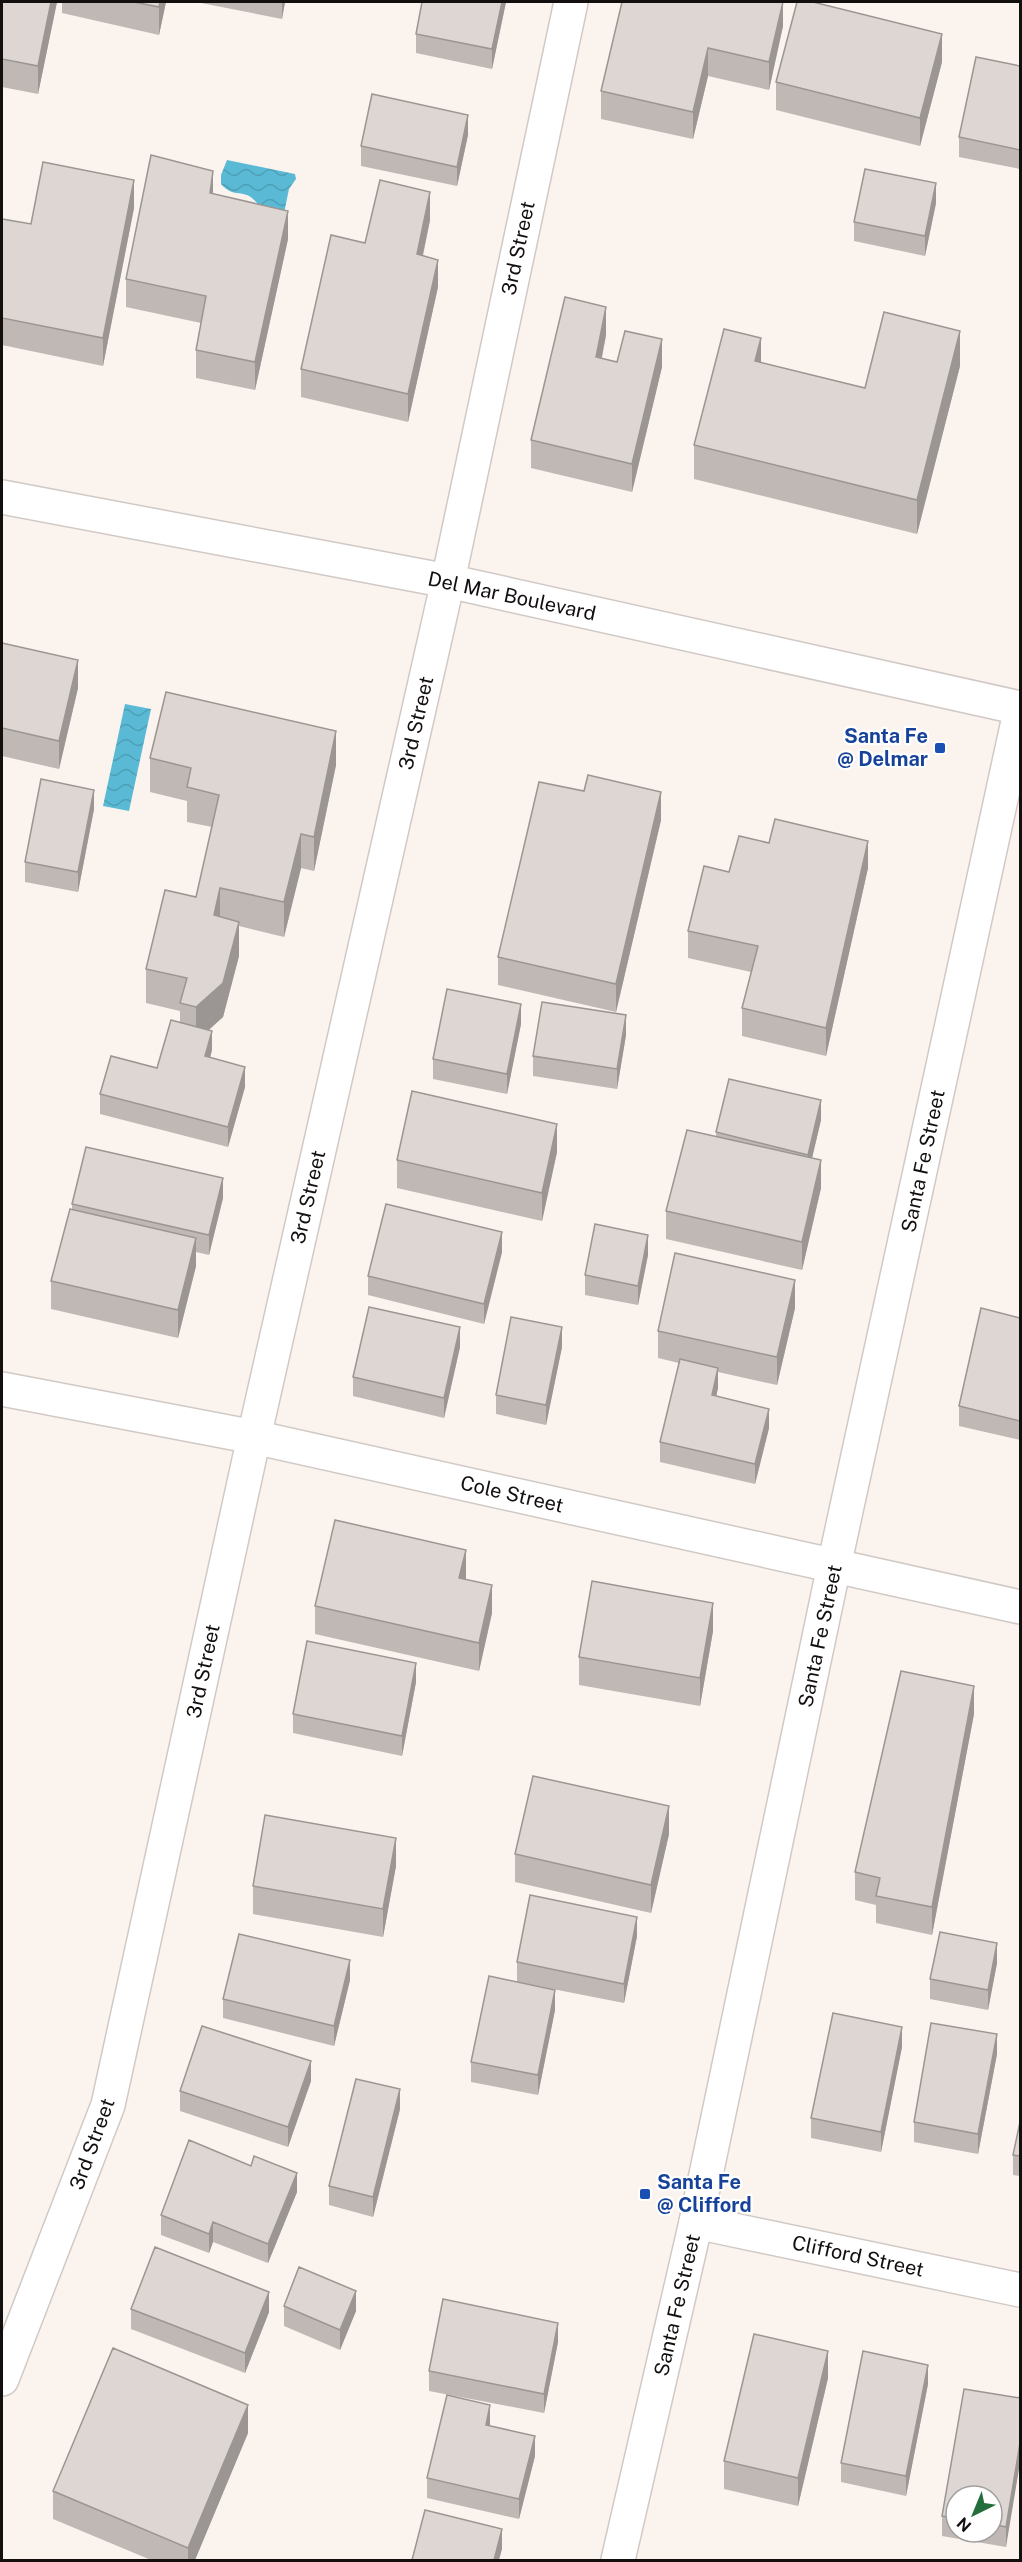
<svg xmlns="http://www.w3.org/2000/svg" width="1022" height="2562" viewBox="0 0 1022 2562" font-family="'Public Sans',sans-serif">
	<style>
		.water { fill: url(#water-waves) }
		.lines { fill: none; stroke-linecap: round; stroke-linejoin: round }
		.minor-casing { stroke: #d1c9c5; stroke-width: 36 }
		.tertiary-casing { stroke: #d1c9c5; stroke-width: 36 }
		.secondary-casing { stroke: #d1c9c5; stroke-width: 36 }
		.minor { stroke: #fff; stroke-width: 33 }
		.tertiary { stroke: #fff; stroke-width: 33 }
		.secondary { stroke: #fff; stroke-width: 33 }
		.wall { fill: #bfb8b5; fill-rule: evenodd }
		.shaded-wall { fill: #9b9693 }
		.building { fill: #ded6d2; stroke: #9b9693; stroke-width: 1.5 }
		.transit-dot { fill: #1a4fb4; stroke: #fff; stroke-width: 2 }
		.labels { text-anchor: middle; dominant-baseline: central; stroke-width: 4.5; stroke-linejoin: round; paint-order: stroke }
		.street-label { font-size: 20px; fill: #120f0e; stroke: #fff }
		.transit-label { font-size: 20px; font-weight: bold; fill: #164399; stroke: #fff; text-anchor: end }
	</style>
	<defs>
		<pattern id="water-waves" width="16" height="10" patternUnits="userSpaceOnUse" patternTransform="scale(1.5)"><rect width="16" height="10" fill="#5abad5"/><path d="M0 5q4-4 8 0t8 0" fill="none" stroke="#4d9fb6"/></pattern>
	</defs>
	<rect width="100%" height="100%" fill="#fbf3ee"/>
	<!-- water -->
	<path class="water" d="M 227,160 L 295,174 L 296,179 L 289,189 L 283,218 L 264,214 C 246,181 238,203 221,184 L 221,175 Z
		M 125,704 L 151,709 L 129,811 L 103,806 Z"/>
	<g class="lines">
		<defs>
			<path id="minor" d="M 448,581 L 571,2
				M 2,1389 L 254,1437 L 1020,1607
				M 696,2222 L 1020,2290"/>
			<path id="tertiary" d="M 2,497 L 448,581 L 1020,708
				M 2,2379 L 108,2105 L 254,1437 L 448,581"/>
			<path id="secondary" d="M 618,2560 L 696,2222 L 834,1566 L 1020,712"/>
		</defs>
		<!-- minor casing -->
		<use href="#minor" class="minor-casing"/>
		<!-- tertiary casing -->
		<use href="#tertiary" class="tertiary-casing"/>
		<!-- secondary casing -->
		<use href="#secondary" class="secondary-casing"/>
		<!-- minor -->
		<use href="#minor" class="minor"/>
		<!-- tertiary -->
		<use href="#tertiary" class="tertiary"/>
		<!-- secondary -->
		<use href="#secondary" class="secondary"/>
	</g>
	<!-- wall -->
	<path class="wall" d="M 2,2 L 57,2 L 38,94 L 2,87 Z
		M 62,2 L 166,2 L 159,35 L 62,13 Z
		M 196,2 L 285,2 L 282,19 Z
		M 422,2 L 506,2 L 492,69 L 416,53 L 416,34 Z
		M 654,2 L 783,2 L 783,26 L 769,90 L 708,76 L 693,139 L 601,119 L 601,91 Z
		M 942,62 L 920,146 L 776,110 L 776,82 Z
		M 1020,66 L 1020,169 L 959,157 L 959,137 Z
		M 468,135 L 457,186 L 361,166 L 361,146 Z
		M 213,194 L 288,239 L 255,390 L 196,378 L 196,350 L 201,323 L 126,307 L 126,279 Z
		M 936,203 L 925,256 L 854,241 L 854,222 Z
		M 134,208 L 103,366 L 2,345 L 2,219 L 31,224 Z
		M 430,220 L 423,256 L 438,287 L 408,422 L 301,397 L 301,369 L 365,243 Z
		M 606,335 L 602,358 L 617,362 L 662,367 L 632,492 L 531,468 L 531,440 Z
		M 761,363 L 865,388 L 960,366 L 917,534 L 694,479 L 694,445 Z
		M 2,643 L 78,688 L 59,769 L 2,756 Z
		M 150,758 L 336,765 L 314,871 L 301,868 L 284,937 L 239,926 L 239,956 L 223,1017 L 209,1030 L 212,1050 L 210,1058 L 245,1087 L 228,1147 L 100,1114 L 100,1094 L 157,1068 L 180,1022 L 180,1011 L 146,1003 L 146,969 L 196,897 L 212,827 L 187,822 L 187,801 L 150,792 Z
		M 584,791 L 661,820 L 616,1012 L 498,985 L 498,957 Z
		M 94,809 L 78,892 L 25,882 L 25,862 Z
		M 868,868 L 826,1056 L 742,1036 L 742,1008 L 751,972 L 688,958 L 688,931 L 729,872 Z
		M 521,1024 L 507,1094 L 433,1079 L 433,1059 Z
		M 626,1035 L 617,1089 L 533,1076 L 533,1056 Z
		M 821,1120 L 812,1158 L 821,1188 L 802,1270 L 666,1239 L 666,1211 L 716,1137 L 716,1132 Z
		M 557,1152 L 542,1221 L 397,1188 L 397,1160 Z
		M 223,1198 L 209,1255 L 196,1252 L 196,1266 L 178,1338 L 51,1309 L 51,1281 L 72,1209 L 72,1204 Z
		M 502,1252 L 484,1324 L 368,1295 L 368,1276 Z
		M 648,1255 L 638,1305 L 585,1295 L 585,1275 Z
		M 795,1308 L 777,1385 L 718,1372 L 718,1388 L 716,1396 L 769,1428 L 755,1484 L 660,1462 L 660,1442 L 679,1363 L 658,1358 L 658,1331 Z
		M 1020,1318 L 1020,1440 L 959,1426 L 959,1406 Z
		M 460,1347 L 444,1418 L 353,1396 L 353,1377 Z
		M 562,1347 L 546,1425 L 496,1414 L 496,1395 Z
		M 466,1578 L 465,1580 L 492,1613 L 479,1671 L 315,1634 L 315,1606 Z
		M 713,1631 L 700,1706 L 579,1685 L 579,1657 Z
		M 416,1682 L 402,1756 L 293,1733 L 293,1714 Z
		M 974,1714 L 932,1935 L 876,1923 L 876,1905 L 855,1900 L 855,1872 Z
		M 669,1834 L 651,1913 L 515,1882 L 515,1854 Z
		M 396,1866 L 383,1937 L 253,1914 L 253,1886 Z
		M 637,1936 L 624,2003 L 517,1982 L 517,1962 Z
		M 997,1963 L 988,2010 L 930,1999 L 930,1979 Z
		M 350,1980 L 334,2046 L 223,2018 L 223,1999 Z
		M 555,2010 L 538,2095 L 471,2082 L 471,2062 Z
		M 902,2047 L 881,2152 L 811,2138 L 811,2118 Z
		M 997,2054 L 978,2154 L 914,2142 L 914,2122 Z
		M 311,2081 L 288,2147 L 180,2111 L 180,2091 Z
		M 400,2109 L 373,2217 L 329,2205 L 329,2186 Z
		M 1020,2122 L 1020,2176 L 1013,2175 L 1013,2155 Z
		M 297,2192 L 268,2263 L 213,2242 L 209,2253 L 161,2235 L 161,2215 Z
		M 284,2306 L 356,2311 L 340,2350 L 284,2326 Z
		M 131,2309 L 269,2312 L 245,2373 L 131,2329 Z
		M 558,2342 L 544,2413 L 429,2391 L 429,2371 Z
		M 828,2378 L 798,2506 L 724,2489 L 724,2461 Z
		M 928,2384 L 906,2496 L 841,2482 L 841,2463 Z
		M 1020,2398 L 1006,2547 L 942,2536 L 942,2516 ZM 956,2496 L 992,2496 L 992,2532 L 956,2532 Z
		M 490,2426 L 535,2456 L 519,2519 L 427,2498 L 427,2478 Z
		M 248,2433 L 195,2560 L 151,2560 L 53,2519 L 53,2491 Z"/>
	<!-- shaded-wall -->
	<path class="shaded-wall" d="M 51,2 L 57,2 L 38,94 L 38,66 Z
		M 160,2 L 166,2 L 159,35 L 159,7 Z
		M 282,2 L 285,2 L 282,19 Z
		M 502,2 L 506,2 L 492,69 L 492,49 Z
		M 783,2 L 783,26 L 769,90 L 769,62 Z
		M 942,34 L 942,62 L 920,146 L 920,118 Z
		M 708,48 L 708,76 L 693,139 L 693,112 Z
		M 468,115 L 468,135 L 457,186 L 457,167 Z
		M 213,171 L 213,199 L 210,193 Z
		M 134,180 L 134,208 L 103,366 L 103,338 Z
		M 936,183 L 936,203 L 925,256 L 925,236 Z
		M 430,192 L 430,220 L 417,282 L 417,254 Z
		M 288,211 L 288,239 L 255,390 L 255,362 Z
		M 438,260 L 438,287 L 408,422 L 408,394 Z
		M 606,307 L 606,335 L 596,385 L 596,357 Z
		M 960,331 L 960,366 L 917,534 L 917,500 Z
		M 761,338 L 761,372 L 755,361 Z
		M 662,339 L 662,367 L 632,492 L 632,464 Z
		M 78,660 L 78,688 L 59,769 L 59,741 Z
		M 336,731 L 336,765 L 314,871 L 314,837 Z
		M 94,790 L 94,809 L 78,892 L 78,872 Z
		M 661,792 L 661,820 L 616,1012 L 616,984 Z
		M 301,834 L 301,868 L 284,937 L 284,902 Z
		M 868,841 L 868,868 L 826,1056 L 826,1028 Z
		M 220,888 L 220,922 L 214,915 Z
		M 239,922 L 239,956 L 223,1017 L 196,1041 L 196,1007 Z
		M 521,1004 L 521,1024 L 507,1094 L 507,1074 Z
		M 626,1015 L 626,1035 L 617,1089 L 617,1069 Z
		M 212,1031 L 212,1050 L 205,1076 L 205,1056 Z
		M 245,1067 L 245,1087 L 228,1147 L 228,1127 Z
		M 821,1100 L 821,1120 L 808,1175 L 808,1155 Z
		M 557,1124 L 557,1152 L 542,1221 L 542,1193 Z
		M 821,1160 L 821,1188 L 802,1270 L 802,1242 Z
		M 223,1178 L 223,1198 L 209,1255 L 209,1235 Z
		M 502,1232 L 502,1252 L 484,1324 L 484,1304 Z
		M 648,1235 L 648,1255 L 638,1305 L 638,1286 Z
		M 196,1238 L 196,1266 L 178,1338 L 178,1310 Z
		M 795,1280 L 795,1308 L 777,1385 L 777,1357 Z
		M 460,1327 L 460,1347 L 444,1418 L 444,1398 Z
		M 562,1327 L 562,1347 L 546,1425 L 546,1405 Z
		M 718,1368 L 718,1388 L 712,1415 L 712,1395 Z
		M 769,1409 L 769,1428 L 755,1484 L 755,1464 Z
		M 466,1550 L 466,1578 L 459,1606 L 459,1578 Z
		M 492,1585 L 492,1613 L 479,1671 L 479,1643 Z
		M 713,1603 L 713,1631 L 700,1706 L 700,1678 Z
		M 416,1663 L 416,1682 L 402,1756 L 402,1736 Z
		M 974,1686 L 974,1714 L 932,1935 L 932,1907 Z
		M 669,1806 L 669,1834 L 651,1913 L 651,1885 Z
		M 396,1838 L 396,1866 L 383,1937 L 383,1909 Z
		M 637,1917 L 637,1936 L 624,2003 L 624,1984 Z
		M 997,1943 L 997,1963 L 988,2010 L 988,1990 Z
		M 350,1960 L 350,1980 L 334,2046 L 334,2026 Z
		M 555,1990 L 555,2010 L 538,2095 L 538,2075 Z
		M 902,2027 L 902,2047 L 881,2152 L 881,2132 Z
		M 997,2034 L 997,2054 L 978,2154 L 978,2134 Z
		M 311,2061 L 311,2081 L 288,2147 L 288,2127 Z
		M 400,2089 L 400,2109 L 373,2217 L 373,2197 Z
		M 297,2173 L 297,2192 L 268,2263 L 268,2244 Z
		M 213,2222 L 213,2242 L 209,2253 L 209,2234 Z
		M 356,2291 L 356,2311 L 340,2350 L 340,2330 Z
		M 269,2292 L 269,2312 L 245,2373 L 245,2353 Z
		M 558,2323 L 558,2342 L 544,2413 L 544,2394 Z
		M 828,2351 L 828,2378 L 798,2506 L 798,2478 Z
		M 928,2365 L 928,2384 L 906,2496 L 906,2476 Z
		M 248,2405 L 248,2433 L 195,2560 L 188,2560 L 188,2548 Z
		M 490,2405 L 490,2425 L 486,2444 L 486,2425 Z
		M 535,2436 L 535,2456 L 519,2519 L 519,2499 Z
		M 1020,2443 L 1020,2463 L 1006,2547 L 1006,2527 Z
		M 502,2529 L 502,2549 L 499,2560 L 494,2560 Z"/>
	<!-- building -->
	<path class="building" d="M 2,2 L 51,2 L 38,66 L 2,59 Z
		M 134,2 L 160,2 L 159,7 Z
		M 422,2 L 502,2 L 492,49 L 416,34 Z
		M 622,2 L 783,2 L 769,62 L 708,48 L 693,112 L 601,91 Z
		M 797,2 L 813,2 L 942,34 L 920,118 L 776,82 Z
		M 976,57 L 1020,66 L 1020,150 L 959,137 Z
		M 372,94 L 468,115 L 457,167 L 361,146 Z
		M 151,155 L 213,171 L 210,193 L 288,211 L 255,362 L 196,350 L 206,296 L 126,279 Z
		M 43,162 L 134,180 L 103,338 L 2,318 L 2,219 L 31,224 Z
		M 865,169 L 936,183 L 925,236 L 854,222 Z
		M 380,180 L 430,192 L 417,254 L 438,260 L 408,394 L 301,369 L 331,235 L 365,243 Z
		M 565,297 L 606,307 L 596,357 L 617,362 L 625,331 L 662,339 L 632,464 L 531,440 Z
		M 884,312 L 960,331 L 917,500 L 694,445 L 724,329 L 761,338 L 755,361 L 865,388 Z
		M 2,643 L 78,660 L 59,741 L 2,728 Z
		M 166,692 L 336,731 L 314,837 L 301,834 L 284,902 L 220,888 L 214,915 L 239,922 L 223,983 L 196,1007 L 180,1003 L 187,978 L 146,969 L 165,890 L 196,897 L 219,795 L 187,787 L 191,768 L 150,758 Z
		M 588,775 L 661,792 L 616,984 L 498,957 L 539,782 L 584,791 Z
		M 41,779 L 94,790 L 78,872 L 25,862 Z
		M 775,819 L 868,841 L 826,1028 L 742,1008 L 758,946 L 688,931 L 704,866 L 729,872 L 739,836 L 769,843 Z
		M 447,989 L 521,1004 L 507,1074 L 433,1059 Z
		M 542,1002 L 626,1015 L 617,1069 L 533,1056 Z
		M 171,1020 L 212,1031 L 205,1056 L 245,1067 L 228,1127 L 100,1094 L 111,1056 L 157,1068 Z
		M 729,1079 L 821,1100 L 808,1155 L 716,1132 Z
		M 412,1091 L 557,1124 L 542,1193 L 397,1160 Z
		M 687,1130 L 821,1160 L 802,1242 L 666,1211 Z
		M 86,1147 L 223,1178 L 209,1235 L 72,1204 Z
		M 386,1204 L 502,1232 L 484,1304 L 368,1276 Z
		M 70,1209 L 196,1238 L 178,1310 L 51,1281 Z
		M 595,1224 L 648,1235 L 638,1286 L 585,1275 Z
		M 675,1253 L 795,1280 L 777,1357 L 658,1331 Z
		M 369,1307 L 460,1327 L 444,1398 L 353,1377 Z
		M 981,1308 L 1020,1318 L 1020,1421 L 959,1406 Z
		M 511,1317 L 562,1327 L 546,1405 L 496,1395 Z
		M 680,1359 L 718,1368 L 712,1395 L 769,1409 L 755,1464 L 660,1442 Z
		M 335,1520 L 466,1550 L 459,1578 L 492,1585 L 479,1643 L 315,1606 Z
		M 592,1581 L 713,1603 L 700,1678 L 579,1657 Z
		M 307,1641 L 416,1663 L 402,1736 L 293,1714 Z
		M 901,1671 L 974,1686 L 932,1907 L 876,1896 L 880,1878 L 855,1872 Z
		M 533,1776 L 669,1806 L 651,1885 L 515,1854 Z
		M 265,1815 L 396,1838 L 383,1909 L 253,1886 Z
		M 530,1895 L 637,1917 L 624,1984 L 517,1962 Z
		M 940,1932 L 997,1943 L 988,1990 L 930,1979 Z
		M 239,1934 L 350,1960 L 334,2026 L 223,1999 Z
		M 489,1976 L 555,1990 L 538,2075 L 471,2062 Z
		M 833,2013 L 902,2027 L 881,2132 L 811,2118 Z
		M 931,2023 L 997,2034 L 978,2134 L 914,2122 Z
		M 202,2026 L 311,2061 L 288,2127 L 180,2091 Z
		M 356,2079 L 400,2089 L 373,2197 L 329,2186 Z
		M 1020,2122 L 1020,2156 L 1013,2155 Z
		M 189,2140 L 251,2166 L 254,2156 L 297,2173 L 268,2244 L 213,2222 L 209,2234 L 161,2215 Z
		M 155,2247 L 269,2292 L 245,2353 L 131,2309 Z
		M 299,2267 L 356,2291 L 340,2330 L 284,2306 Z
		M 443,2299 L 558,2323 L 544,2394 L 429,2371 Z
		M 754,2334 L 828,2351 L 798,2478 L 724,2461 Z
		M 113,2348 L 248,2405 L 188,2548 L 53,2491 Z
		M 863,2351 L 928,2365 L 906,2476 L 841,2463 Z
		M 964,2389 L 1020,2398 L 1020,2443 L 1006,2527 L 992,2524 L 992,2496 L 956,2496 L 956,2518 L 942,2516 Z
		M 447,2395 L 490,2405 L 486,2425 L 535,2436 L 519,2499 L 427,2478 Z
		M 425,2510 L 502,2529 L 494,2560 L 412,2560 Z"/>
	<!-- markers -->
	<g class="transit-dot">
		<rect x="934" y="742" width="12" height="12" rx="3"/>
		<rect x="639" y="2188" width="12" height="12" rx="3"/>
	</g>
	<g class="labels">
		<!-- street labels -->
		<g class="street-label">
			<text transform="translate(518 248) rotate(-78)">3rd Street</text>
			<text transform="translate(512 596) rotate(12)">Del Mar Boulevard</text>
			<text transform="translate(416 723) rotate(-77)">3rd Street</text>
			<text transform="translate(923 1161) rotate(-78)">Santa Fe Street</text>
			<text transform="translate(308 1197) rotate(-77)">3rd Street</text>
			<text transform="translate(512 1494) rotate(13)">Cole Street</text>
			<text transform="translate(820 1636) rotate(-78)">Santa Fe Street</text>
			<text transform="translate(203 1671) rotate(-78)">3rd Street</text>
			<text transform="translate(92 2144) rotate(-70)">3rd Street</text>
			<text transform="translate(858 2256) rotate(12)">Clifford Street</text>
			<text transform="translate(677 2305) rotate(-77)">Santa Fe Street</text>
		</g>
		<!-- transit labels -->
		<g class="transit-label">
			<text x="928" y="736">Santa Fe<tspan x="928" dy="23">@ Delmar</tspan></text>
			<text x="657" y="2182" text-anchor="start">Santa Fe<tspan x="657" dy="23">@ Clifford</tspan></text>
		</g>
	</g>
	<!-- border -->
	<rect width="1022" height="2562" fill="none" stroke="#120f0e" stroke-width="6"/>
	<!-- north arrow -->
	<g transform="translate(974 2514) rotate(223)"><circle r="28" fill="#ffffff" stroke="#a09f9f" stroke-width="1.5"/>
	<path d="M0-4.5L10 22L0 15L-10 22Z" fill="#236e3c"/>
	<text y="-9" font-size="16" font-weight="bold" text-anchor="middle" fill="#120f0e">N</text>
	</g>
</svg>
